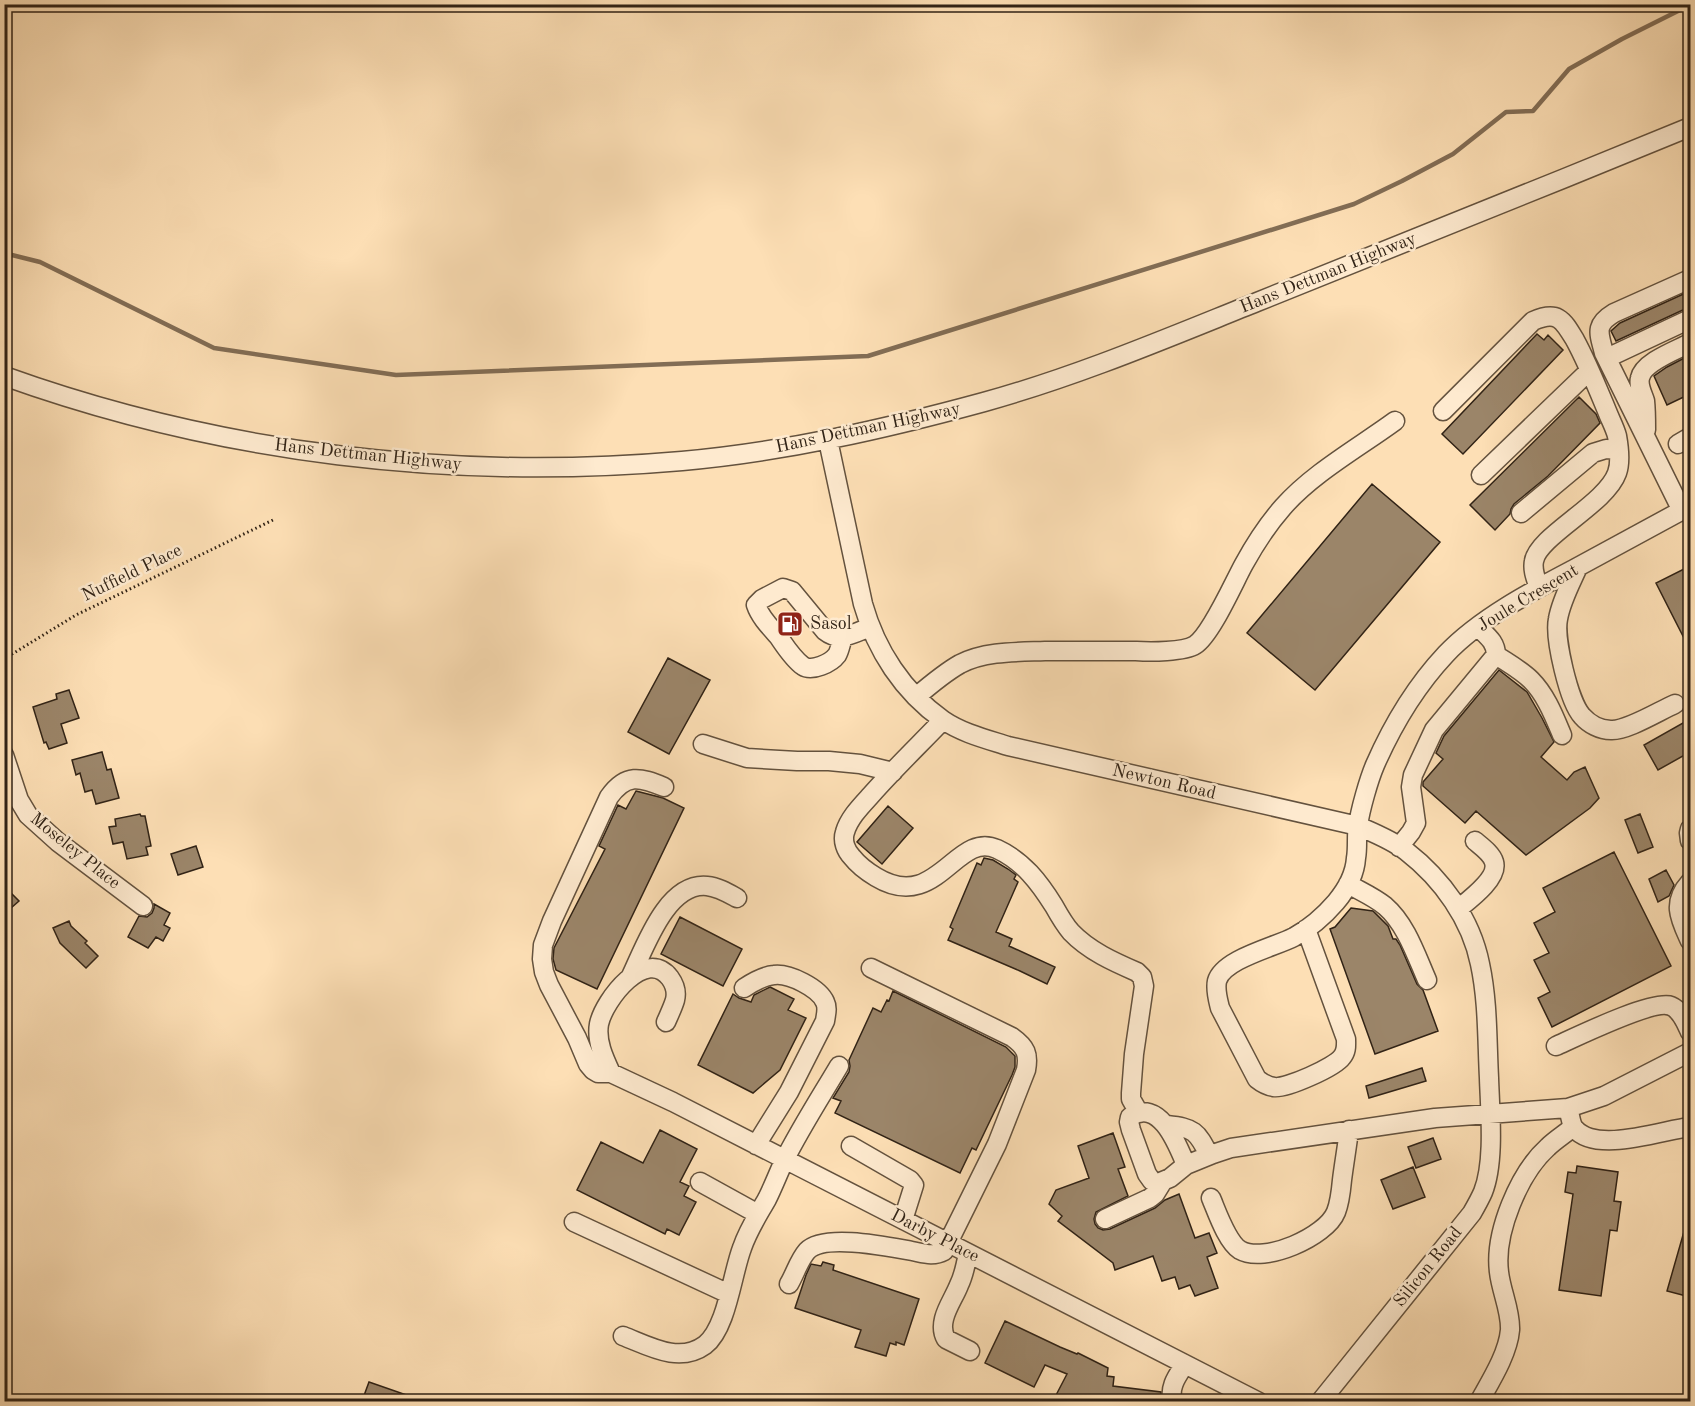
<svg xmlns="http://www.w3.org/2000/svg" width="1695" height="1406" viewBox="0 0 1695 1406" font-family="'Old Standard TT',serif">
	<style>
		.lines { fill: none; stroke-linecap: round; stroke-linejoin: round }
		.stream { stroke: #826d55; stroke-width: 4.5 }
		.building { fill: #9b8569; stroke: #312316; stroke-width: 1.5 }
		.minor-casing { stroke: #64523e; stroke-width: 21 }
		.path { stroke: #312316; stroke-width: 3; stroke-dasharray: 1.5 3; stroke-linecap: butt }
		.minor { stroke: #feeacf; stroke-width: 18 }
		.labels { text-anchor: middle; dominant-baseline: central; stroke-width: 5; stroke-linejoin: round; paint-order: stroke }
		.street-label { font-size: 18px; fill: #312316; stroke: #feeacf }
		.poi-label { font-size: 18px; fill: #312316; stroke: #feeacf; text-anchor: start }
	</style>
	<rect width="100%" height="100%" fill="#fddfb5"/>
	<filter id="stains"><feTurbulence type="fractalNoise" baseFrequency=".00333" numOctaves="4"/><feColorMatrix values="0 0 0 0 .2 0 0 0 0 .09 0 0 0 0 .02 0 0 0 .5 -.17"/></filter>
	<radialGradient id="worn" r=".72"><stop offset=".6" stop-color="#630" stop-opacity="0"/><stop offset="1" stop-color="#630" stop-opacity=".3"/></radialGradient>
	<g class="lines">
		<!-- stream -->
		<path class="stream" d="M 4,253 L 40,262 L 214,348 L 396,375 L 868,356 L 1354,204 L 1402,181 L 1453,154 L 1506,112 L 1533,111 L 1569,69 L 1622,39 L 1690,5"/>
	</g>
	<!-- building -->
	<path class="building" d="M 1690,291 L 1690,308 L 1685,309 L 1616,341 L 1611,331 L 1620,323 Z
		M 1537,334 L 1544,340 L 1548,335 L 1563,350 L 1463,454 L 1442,434 Z
		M 1690,355 L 1690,394 L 1667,405 L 1654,376 L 1667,367 Z
		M 1579,397 L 1596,414 L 1600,423 L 1548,476 L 1514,504 L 1511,509 L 1510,514 L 1495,530 L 1470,505 Z
		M 1372,484 L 1440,542 L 1315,690 L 1247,633 Z
		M 1690,566 L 1690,650 L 1656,583 Z
		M 668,658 L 710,680 L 669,754 L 628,732 Z
		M 1499,670 L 1527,692 L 1542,718 L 1554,742 L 1541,757 L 1567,780 L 1574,772 L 1585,767 L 1599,798 L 1590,808 L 1526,855 L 1476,811 L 1465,823 L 1423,786 L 1423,782 L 1443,759 L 1436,753 L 1444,736 Z
		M 69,690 L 79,718 L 61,724 L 67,743 L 49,749 L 46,742 L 44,743 L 33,707 L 57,699 L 56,694 Z
		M 1690,719 L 1690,752 L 1658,770 L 1644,745 Z
		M 102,752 L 107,770 L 111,769 L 119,798 L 96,804 L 92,790 L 85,792 L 80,773 L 76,775 L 72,760 Z
		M 636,791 L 663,798 L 684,808 L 597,989 L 556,970 L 553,959 L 554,948 L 605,849 L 599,846 L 618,805 L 626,809 Z
		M 888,806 L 913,828 L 882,864 L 857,842 Z
		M 140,814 L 141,816 L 145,816 L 151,846 L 146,847 L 148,855 L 127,859 L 123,842 L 113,844 L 109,827 L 116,826 L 115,819 Z
		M 1640,814 L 1653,847 L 1638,853 L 1625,820 Z
		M 196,846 L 203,867 L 178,875 L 171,854 Z
		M 1614,852 L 1671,966 L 1552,1027 L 1538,998 L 1550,992 L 1534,960 L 1549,953 L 1534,923 L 1555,912 L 1543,888 Z
		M 984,858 L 993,860 L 1008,869 L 1016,875 L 1014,879 L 1018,882 L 996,932 L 1012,939 L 1009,946 L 1055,967 L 1047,984 L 1020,971 L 948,940 L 953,929 L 950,927 L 977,863 L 981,865 Z
		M 1666,870 L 1674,885 L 1669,896 L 1658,902 L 1649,879 Z
		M 4,886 L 19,901 L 4,914 Z
		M 154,904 L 170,913 L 164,925 L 170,928 L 163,941 L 156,937 L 148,948 L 128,937 L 139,916 L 147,917 L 152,913 L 154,908 Z
		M 1351,908 L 1373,911 L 1388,926 L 1393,939 L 1396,939 L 1400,945 L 1417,984 L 1423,990 L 1438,1031 L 1375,1054 L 1330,929 L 1335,927 Z
		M 680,917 L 742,949 L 723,986 L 661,954 Z
		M 69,921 L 71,926 L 87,941 L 85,943 L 98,956 L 86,968 L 60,943 L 53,928 Z
		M 770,987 L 794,999 L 788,1010 L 806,1018 L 780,1070 L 753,1093 L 698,1065 L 733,994 L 739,998 L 751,1002 L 754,995 Z
		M 893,991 L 1006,1047 L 1015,1056 L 1015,1067 L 1012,1075 L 976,1150 L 972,1148 L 960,1173 L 835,1113 L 841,1101 L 833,1098 L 849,1072 L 850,1066 L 849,1060 L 873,1008 L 881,1012 L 887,1000 L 889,1001 Z
		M 1422,1068 L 1426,1081 L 1369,1098 L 1366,1086 Z
		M 660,1130 L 697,1149 L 680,1182 L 689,1186 L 684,1196 L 696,1202 L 679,1235 L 667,1229 L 665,1234 L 577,1190 L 601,1142 L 643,1163 Z
		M 1113,1133 L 1125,1167 L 1118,1169 L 1128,1196 L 1096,1212 L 1094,1219 L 1095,1224 L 1098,1228 L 1103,1230 L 1110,1229 L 1155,1208 L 1165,1200 L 1179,1194 L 1195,1238 L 1209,1233 L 1217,1253 L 1207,1257 L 1218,1288 L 1195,1296 L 1190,1285 L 1179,1289 L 1175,1277 L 1162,1281 L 1153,1256 L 1115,1270 L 1113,1263 L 1058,1221 L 1062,1216 L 1049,1204 L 1056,1190 L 1089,1178 L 1078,1146 Z
		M 1433,1138 L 1441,1159 L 1416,1168 L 1408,1147 Z
		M 1577,1166 L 1618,1172 L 1614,1201 L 1621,1202 L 1617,1231 L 1610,1230 L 1601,1296 L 1559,1290 L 1573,1194 L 1565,1192 L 1568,1172 L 1576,1173 Z
		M 1413,1167 L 1425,1197 L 1393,1209 L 1381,1180 Z
		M 1687,1221 L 1690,1221 L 1690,1297 L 1667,1291 Z
		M 823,1262 L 834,1265 L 833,1270 L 919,1299 L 904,1345 L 896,1342 L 896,1345 L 890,1343 L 886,1356 L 855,1347 L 861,1330 L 795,1308 L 806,1275 L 811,1264 L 821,1266 Z
		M 1005,1321 L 1060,1347 L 1077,1354 L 1078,1353 L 1108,1368 L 1107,1376 L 1114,1377 L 1113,1386 L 1161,1392 L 1161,1401 L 1053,1401 L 1067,1374 L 1045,1365 L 1034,1387 L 985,1363 Z
		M 369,1382 L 421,1400 L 420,1401 L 362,1401 Z"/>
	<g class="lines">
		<defs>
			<path id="minor" d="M 1607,358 L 1690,319
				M 4,376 C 221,454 453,481 682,461 C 784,452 885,429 984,402 C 1078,376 1167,338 1257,302 C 1402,244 1546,186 1690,127
				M 1443,411 L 1533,321 C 1558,310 1563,320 1575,340 C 1587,362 1597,387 1607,411 C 1610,419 1615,428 1617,436 C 1619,447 1621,462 1617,473 C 1606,504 1538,536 1534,561 C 1532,570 1536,579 1539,588
				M 1646,430 C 1646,421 1646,410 1645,401 C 1643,394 1638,386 1640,378 C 1643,362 1677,350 1690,343
				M 828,440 L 863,604 C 876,650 903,692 943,720 C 962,733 986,739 1008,746 L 1358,826 C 1374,833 1392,840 1406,851 C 1442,879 1471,919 1480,964 C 1488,1001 1487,1040 1489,1078 C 1490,1111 1495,1162 1483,1192 C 1480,1199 1476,1206 1472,1213 L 1320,1402
				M 1678,444 L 1690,437
				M 1481,475 L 1589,371
				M 1682,511 L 1604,353 C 1599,333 1594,325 1614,313 L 1690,279
				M 1521,513 L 1593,453 L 1606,449 L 1618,450
				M 1578,567 C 1571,583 1561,601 1558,619 C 1554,638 1569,702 1582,716 C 1589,724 1600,730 1611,730 C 1627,731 1659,711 1675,704
				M 843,637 C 841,642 840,650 837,655 C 831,663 812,672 803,666 C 793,659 785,646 778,636 C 770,627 760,617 756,605 L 762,599 L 783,588 L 792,591 L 825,631 C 840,643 854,633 870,627
				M 1496,655 C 1508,663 1521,670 1531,680 C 1546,695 1554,716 1562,735
				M 916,697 C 930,685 944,673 960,664 C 985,651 1017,652 1045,651 C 1075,651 1106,651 1136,651 C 1150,652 1184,652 1195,645 C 1211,635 1234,582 1244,564 C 1255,544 1268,524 1283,507 C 1313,473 1358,448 1395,421
				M 943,720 C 919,745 894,769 871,795 C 861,806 849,818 845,832 C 842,841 846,851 852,857 C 859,866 866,871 876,877 C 937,914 956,830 997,849 C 1023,861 1039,882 1054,906 C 1059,915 1064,924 1071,932 C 1089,951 1114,962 1137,972 L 1142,977 L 1144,986 L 1134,1054 L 1131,1093 L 1131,1099 L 1139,1113
				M 703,744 L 747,758 L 797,761 L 829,761 L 860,764 L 893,772
				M 4,755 L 19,800 L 28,815 L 58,842 L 143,906
				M 664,787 C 640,777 626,773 609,797 L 552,921 L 543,945 L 542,959 L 544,972 L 549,985 L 577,1038 L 588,1064 L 593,1070 L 598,1073 L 611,1073 L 673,1102 L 1259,1402
				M 1690,829 L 1689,833 L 1690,841
				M 1399,847 L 1411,832 L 1416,823 L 1411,787 L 1413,775 L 1434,730 L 1496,655 C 1496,642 1487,636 1478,627
				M 1690,882 C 1671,903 1680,919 1690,941
				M 1348,884 C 1360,891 1374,897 1385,906 C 1406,924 1416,955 1427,980
				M 1458,909 C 1469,900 1499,878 1494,862 C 1492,854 1481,846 1475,841
				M 1306,929 L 1346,1039 C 1346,1045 1347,1051 1342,1057 C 1335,1067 1286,1089 1274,1087 C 1267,1086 1262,1083 1257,1079 L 1220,1008 C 1218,1000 1215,990 1217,981 C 1223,959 1275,947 1294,937 C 1310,928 1324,916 1336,902 C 1346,890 1355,874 1356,858 C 1358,847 1356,836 1358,826 C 1360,810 1369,779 1375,765 C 1393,724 1415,687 1446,654 C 1479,619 1532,591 1574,569 C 1613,548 1652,527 1690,506
				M 631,976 C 645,947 667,882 707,886 C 718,887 728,893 737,898
				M 744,988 C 753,982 763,976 774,975 C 789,973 819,988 825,1002 C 828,1008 826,1014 825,1021 L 789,1092 L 756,1145
				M 1556,1046 C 1576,1037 1654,999 1671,1006 C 1681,1010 1686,1023 1690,1032
				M 611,1073 C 604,1058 596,1041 599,1024 C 604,1000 646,946 670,978 C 675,985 677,992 675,1000 C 673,1007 669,1015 666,1022
				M 1570,1116 C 1571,1121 1572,1126 1575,1129 C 1597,1154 1663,1130 1690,1127
				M 1167,1125 C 1194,1128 1197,1131 1209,1155
				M 851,1146 L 910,1180 L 914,1185 L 903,1220
				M 1186,1165 C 1178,1146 1160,1097 1130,1117 L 1129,1122 L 1131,1130 L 1147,1174 L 1152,1181 L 1158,1183 L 1170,1178 L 1186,1165 L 1213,1154 L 1231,1148 L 1435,1118 L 1568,1108 L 1604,1096 L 1690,1052
				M 700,1182 L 758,1214
				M 1211,1198 C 1217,1212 1227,1242 1240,1250 C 1264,1264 1326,1237 1336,1212 C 1340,1202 1341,1191 1342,1180 C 1344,1164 1347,1147 1349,1130
				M 1105,1219 L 1150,1198 L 1155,1194 L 1163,1181
				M 574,1222 L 729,1294
				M 968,1253 C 966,1264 964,1275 959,1285 C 953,1301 936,1321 946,1339 L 970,1351
				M 789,1284 C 795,1274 799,1260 807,1251 C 824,1233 889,1247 912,1251 C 923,1253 933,1257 944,1251 L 997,1144 L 1026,1070 C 1029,1054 1026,1047 1012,1037 L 871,968
				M 623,1336 C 649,1346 679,1364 705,1345 C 727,1328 732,1274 742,1248 C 748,1230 758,1215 767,1199 C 773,1187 778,1174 784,1161 C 800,1129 820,1098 839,1066
				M 1173,1402 C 1168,1387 1178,1375 1185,1364
				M 1479,1402 C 1490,1382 1508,1354 1510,1330 C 1511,1311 1501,1291 1499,1272 C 1494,1233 1519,1173 1548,1147 C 1555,1140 1565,1134 1573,1127"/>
		</defs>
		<!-- minor casing -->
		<use href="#minor" class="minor-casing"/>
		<!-- path -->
		<path class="path" d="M 4,659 L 76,615 L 275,519"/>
		<!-- minor -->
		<use href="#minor" class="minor"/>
	</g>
	<!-- icons -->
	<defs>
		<symbol id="fuel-square" viewBox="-11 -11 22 22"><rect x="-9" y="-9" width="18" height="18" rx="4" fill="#8f2418" stroke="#feeacf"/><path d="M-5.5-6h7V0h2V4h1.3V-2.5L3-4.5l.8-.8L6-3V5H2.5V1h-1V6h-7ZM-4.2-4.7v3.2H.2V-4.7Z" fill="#fff"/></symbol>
	</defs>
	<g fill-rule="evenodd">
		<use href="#fuel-square" x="775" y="609" width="30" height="30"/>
	</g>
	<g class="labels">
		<!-- street labels -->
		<g class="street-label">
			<text transform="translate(1328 273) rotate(-22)">Hans Dettman Highway</text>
			<text transform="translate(868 428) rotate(-12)">Hans Dettman Highway</text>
			<text transform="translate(368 455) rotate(6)">Hans Dettman Highway</text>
			<text transform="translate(132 573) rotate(-26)">Nuffield Place</text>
			<text transform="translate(1528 598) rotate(-31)">Joule Crescent</text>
			<text transform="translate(1164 782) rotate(13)">Newton Road</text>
			<text transform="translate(75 851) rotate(39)">Moseley Place</text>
			<text transform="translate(935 1236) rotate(27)">Darby Place</text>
			<text transform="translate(1428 1267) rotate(-51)">Silicon Road</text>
		</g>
		<!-- poi labels -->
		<g class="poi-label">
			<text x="810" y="624">Sasol</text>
		</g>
	</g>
	<!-- margin -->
	<rect width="1695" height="1406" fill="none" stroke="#fddfb5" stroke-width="24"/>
	<rect x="6" y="6" width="1683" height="1394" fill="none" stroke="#312316" stroke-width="3"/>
	<rect x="12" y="12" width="1671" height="1382" fill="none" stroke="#312316" stroke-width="1.5"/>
	<rect width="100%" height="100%" filter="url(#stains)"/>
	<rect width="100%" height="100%" fill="url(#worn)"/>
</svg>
